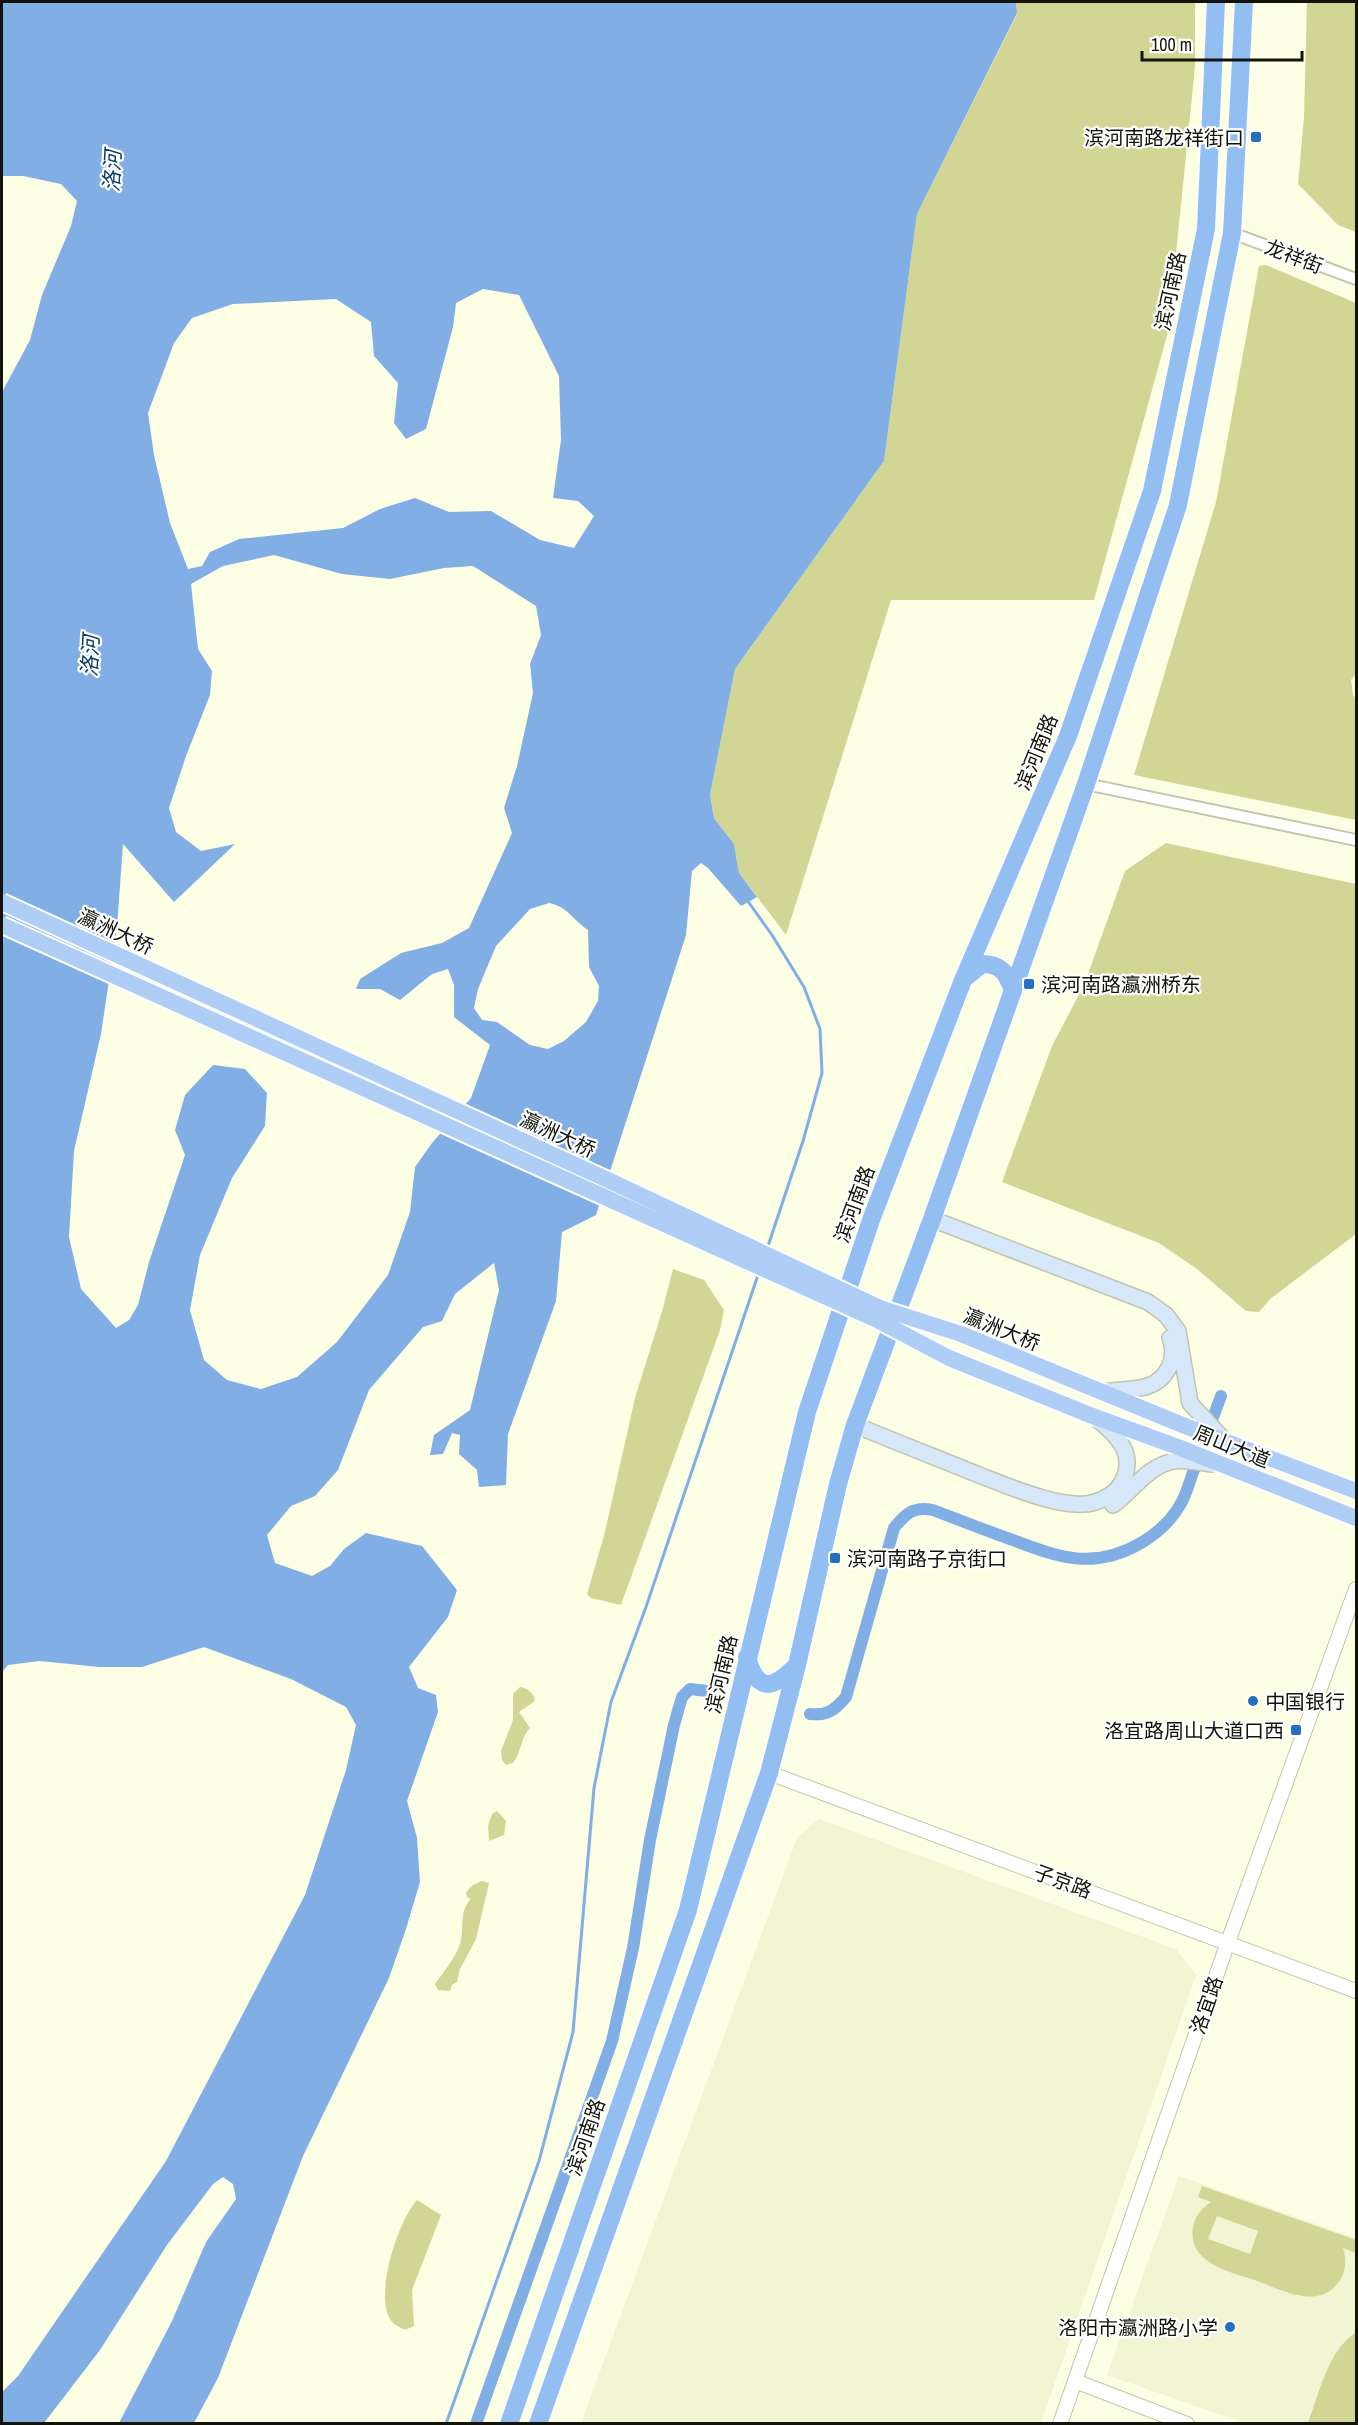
<svg xmlns="http://www.w3.org/2000/svg" width="1358" height="2425" viewBox="0 0 1358 2425" font-family="'Archivo Narrow','Noto Sans SC',sans-serif">
	<style>
		.built { fill: #f1f5d3 }
		.green { fill: #d1d695; fill-rule: evenodd }
		.water { fill: #81aee5; fill-rule: evenodd }
		.lines { fill: none; stroke-linecap: round; stroke-linejoin: round }
		.stream { stroke: #81aee5; stroke-width: 3 }
		.canal { stroke: #81aee5; stroke-width: 12 }
		.minor-casing { stroke: #c2c5ac; stroke-width: 14 }
		.tertiary-casing { stroke: #c2c5ac; stroke-width: 16 }
		.secondary-casing { stroke: #c2c5ac; stroke-width: 18 }
		.primary-casing { stroke: #fff; stroke-width: 20 }
		.trunk-casing { stroke: #fff; stroke-width: 21 }
		.minor { stroke: #fff; stroke-width: 10 }
		.tertiary { stroke: #fff; stroke-width: 14 }
		.secondary { stroke: #d6e7fa; stroke-width: 15 }
		.primary { stroke: #aecef5; stroke-width: 16 }
		.trunk { stroke: #93bef2; stroke-width: 18 }
		.primary-bridge-casing { stroke: #fff; stroke-width: 20; stroke-linecap: butt }
		.primary-bridge { stroke: #aecef5; stroke-width: 16 }
		.poi-dot { fill: #246fbf; stroke: #fff; stroke-width: 2 }
		.labels { text-anchor: middle; dominant-baseline: central; stroke-width: 4.5; stroke-linejoin: round; paint-order: stroke }
		.poi-label { font-size: 20px; fill: #12130a; stroke: #fff; text-anchor: end }
		.street-label { font-size: 20px; fill: #12130a; stroke: #fff }
		.water-label { font-size: 21px; font-style: italic; fill: #0d3c6e; stroke: #fff }
	</style>
	<rect width="100%" height="100%" fill="#fcffe4"/>
	<!-- built -->
	<path class="built" d="M 819,1819 L 1176,1949 L 1196,1975 L 1041,2423 L 581,2423 L 797,1838 Z
		M 1179,2176 L 1356,2238 L 1356,2423 L 1244,2423 L 1107,2375 Z"/>
	<!-- green -->
	<path class="green" d="M 1016,2 L 1195,2 L 1195,67 L 1168,332 L 1094,600 L 891,600 L 786,935 L 739,873 L 734,844 L 714,818 L 710,795 L 735,669 L 884,461 L 917,214 L 1017,14 Z
		M 1307,2 L 1356,2 L 1356,232 L 1338,225 L 1298,184 L 1304,117 Z
		M 1266,265 L 1356,303 L 1356,674 L 1351,680 L 1353,695 L 1356,699 L 1356,820 L 1134,775 L 1216,502 L 1259,266 Z
		M 1166,843 L 1356,884 L 1356,1234 L 1270,1299 L 1259,1312 L 1246,1311 L 1197,1269 L 1159,1243 L 1002,1182 L 1052,1046 L 1084,985 L 1125,871 Z
		M 673,1269 L 704,1280 L 724,1310 L 720,1330 L 621,1605 L 591,1598 L 587,1594 L 604,1536 L 635,1398 L 663,1308 Z
		M 520,1687 C 527,1688 534,1693 535,1701 L 519,1712 L 530,1728 C 520,1738 522,1752 513,1763 L 506,1765 L 502,1760 L 501,1751 L 513,1720 L 513,1694 Z
		M 497,1811 L 506,1821 L 504,1835 L 489,1841 L 488,1826 L 492,1814 Z
		M 482,1881 L 489,1883 L 476,1939 L 460,1969 L 457,1982 L 452,1985 L 450,1991 L 438,1990 L 435,1984 C 444,1971 455,1959 460,1944 C 465,1928 458,1912 471,1899 L 467,1897 L 466,1892 L 473,1885 Z
		M 1202,2186 L 1356,2240 L 1356,2253 L 1343,2248 C 1347,2260 1346,2273 1338,2283 C 1317,2310 1282,2290 1257,2281 C 1231,2272 1187,2264 1193,2227 C 1195,2216 1202,2208 1211,2202 L 1198,2197 ZM 1217,2216 L 1258,2231 L 1250,2254 L 1208,2239 Z
		M 417,2200 L 441,2215 L 412,2290 L 414,2326 L 405,2330 C 398,2327 391,2323 388,2315 C 377,2288 398,2221 417,2200 Z
		M 1356,2332 L 1356,2423 L 1308,2423 C 1320,2392 1327,2352 1356,2332 Z"/>
	<!-- water -->
	<path class="water" d="M 2,2 L 1016,2 L 1017,13 L 917,214 L 884,461 L 735,669 L 710,795 L 714,818 L 734,844 L 739,873 L 757,897 L 741,906 L 708,868 L 701,863 L 692,871 L 686,935 L 596,1215 L 562,1232 L 556,1301 L 508,1434 L 506,1485 L 479,1487 L 477,1470 L 459,1454 L 460,1435 L 452,1433 L 443,1454 L 430,1455 L 434,1435 L 470,1410 L 499,1290 L 494,1263 L 455,1294 L 442,1321 L 423,1327 L 369,1390 L 338,1470 L 315,1496 L 291,1506 L 267,1535 L 275,1563 L 312,1576 L 330,1566 L 344,1549 L 366,1533 L 422,1546 L 457,1590 L 448,1617 L 409,1667 L 418,1688 L 436,1695 L 438,1712 L 407,1801 L 417,1838 L 420,1882 L 406,1929 L 389,1978 L 303,2156 L 218,2378 L 194,2423 L 119,2423 L 172,2321 L 206,2242 L 236,2199 L 233,2184 L 223,2177 L 213,2184 L 167,2245 L 100,2350 L 44,2423 L 2,2423 L 2,2392 L 18,2376 L 166,2161 L 305,1895 L 346,1770 L 356,1725 L 346,1707 L 291,1679 L 204,1647 L 142,1667 L 99,1667 L 40,1661 L 8,1665 L 2,1672 L 2,392 L 30,340 L 42,295 L 71,226 L 77,201 L 61,184 L 23,176 L 2,176 ZM 483,289 L 519,295 L 559,376 L 561,440 L 553,498 L 578,501 L 594,516 L 574,548 L 540,540 L 491,511 L 449,512 L 415,498 L 380,509 L 343,528 L 239,539 L 210,552 L 202,566 L 188,569 L 170,523 L 154,455 L 148,413 L 174,343 L 192,318 L 233,304 L 336,299 L 371,322 L 374,356 L 398,383 L 394,423 L 406,439 L 426,429 L 453,327 L 456,303 ZM 274,555 L 342,574 L 390,579 L 444,568 L 473,566 L 536,606 L 541,635 L 530,664 L 533,693 L 517,766 L 504,808 L 512,833 L 469,928 L 442,943 L 401,953 L 360,979 L 356,989 L 380,989 L 400,1000 L 432,974 L 448,969 L 454,985 L 454,1017 L 490,1045 L 471,1098 L 432,1143 L 415,1167 L 410,1212 L 388,1275 L 337,1342 L 297,1377 L 261,1389 L 227,1380 L 204,1360 L 190,1310 L 200,1255 L 232,1178 L 265,1126 L 267,1093 L 245,1069 L 213,1065 L 185,1095 L 175,1130 L 185,1155 L 149,1262 L 138,1305 L 129,1320 L 116,1328 L 81,1289 L 69,1237 L 74,1151 L 101,1034 L 117,927 L 123,844 L 174,902 L 235,844 L 201,851 L 176,832 L 169,808 L 186,756 L 210,695 L 212,671 L 198,649 L 191,584 L 223,566 ZM 549,903 C 568,907 572,919 588,930 L 589,967 L 599,986 L 598,1001 L 586,1022 L 564,1041 L 548,1049 L 530,1045 L 497,1022 L 482,1020 L 474,1008 L 478,989 L 496,946 L 530,909 Z"/>
	<g class="lines">
		<!-- stream -->
		<path class="stream" d="M 747,900 L 772,935 L 804,987 L 820,1029 L 822,1073 L 803,1141 L 767,1249
			M 446,2424 L 539,2161 L 573,2032 L 594,1788 L 611,1702 L 646,1607 L 759,1272"/>
		<!-- canal -->
		<path class="canal" d="M 1212,1420 L 1221,1396
			M 810,1714 C 827,1716 835,1710 846,1697 L 894,1528 C 906,1513 914,1506 933,1510 C 959,1520 985,1530 1010,1539 C 1058,1557 1093,1571 1141,1543 C 1156,1534 1171,1521 1180,1505 C 1187,1494 1190,1479 1195,1467
			M 476,2424 L 612,2041 L 633,1948 L 650,1840 L 674,1725 L 682,1697 L 690,1689 L 707,1691"/>
		<defs>
			<path id="minor" d="M 1232,233 L 1356,279
				M 1086,784 L 1356,840"/>
			<path id="tertiary" d="M 769,1773 L 1356,1991
				M 1075,2381 L 1187,2424
				M 1060,2424 L 1228,1942 L 1356,1589"/>
			<path id="secondary" d="M 932,1219 L 1148,1302 L 1166,1315 L 1178,1331 L 1190,1403 L 1226,1442
				M 1102,1392 C 1116,1390 1132,1390 1145,1387 C 1167,1381 1178,1358 1170,1338
				M 855,1425 C 896,1442 937,1458 979,1475 C 1005,1485 1048,1503 1075,1504 C 1099,1506 1126,1492 1127,1464 C 1128,1446 1111,1430 1098,1420
				M 1113,1505 C 1134,1490 1147,1466 1174,1461 C 1185,1459 1200,1463 1212,1464"/>
			<path id="primary" d="M 1102,1392 L 1185,1426 L 1356,1491
				M 1090,1415 L 1178,1447 L 1356,1518"/>
			<path id="trunk" d="M 966,977 L 982,964 C 1001,964 1007,973 1013,991
				M 747,1657 C 758,1694 773,1689 797,1665
				M 509,2424 L 688,1910 L 807,1412 L 871,1220 L 963,980 L 1068,736 L 1152,491 L 1206,229 L 1216,2
				M 538,2424 L 769,1773 L 797,1665 L 838,1484 L 855,1425 L 932,1219 L 1086,784 L 1178,505 L 1232,233 L 1244,2"/>
		</defs>
		<!-- minor casing -->
		<use href="#minor" class="minor-casing"/>
		<!-- tertiary casing -->
		<use href="#tertiary" class="tertiary-casing"/>
		<!-- secondary casing -->
		<use href="#secondary" class="secondary-casing"/>
		<!-- primary casing -->
		<use href="#primary" class="primary-casing"/>
		<!-- trunk casing -->
		<use href="#trunk" class="trunk-casing"/>
		<!-- minor -->
		<use href="#minor" class="minor"/>
		<!-- tertiary -->
		<use href="#tertiary" class="tertiary"/>
		<!-- secondary -->
		<use href="#secondary" class="secondary"/>
		<!-- primary -->
		<use href="#primary" class="primary"/>
		<!-- trunk -->
		<use href="#trunk" class="trunk"/>
		<defs>
			<path id="primary-bridge" d="M 2,902 L 608,1180 L 880,1308 L 961,1334 L 1102,1392
				M 2,925 L 877,1320 L 949,1358 L 1090,1415"/>
		</defs>
		<!-- primary-bridge casing -->
		<use href="#primary-bridge" class="primary-bridge-casing"/>
		<!-- primary-bridge -->
		<use href="#primary-bridge" class="primary-bridge"/>
	</g>
	<!-- markers -->
	<g class="poi-dot">
		<rect x="1250" y="131" width="12" height="12" rx="3"/>
		<rect x="1023" y="978" width="12" height="12" rx="3"/>
		<rect x="829" y="1552" width="12" height="12" rx="3"/>
		<circle cx="1253" cy="1701" r="6"/>
		<rect x="1290" y="1724" width="12" height="12" rx="3"/>
		<circle cx="1230" cy="2327" r="6"/>
	</g>
	<g class="labels">
		<!-- poi labels -->
		<g class="poi-label">
			<text x="1244" y="137">滨河南路龙祥街口</text>
			<text x="1041" y="984" text-anchor="start">滨河南路瀛洲桥东</text>
			<text x="847" y="1558" text-anchor="start">滨河南路子京街口</text>
			<text x="1265" y="1701" text-anchor="start">中国银行</text>
			<text x="1284" y="1730">洛宜路周山大道口西</text>
			<text x="1218" y="2327">洛阳市瀛洲路小学</text>
		</g>
		<!-- street labels -->
		<g class="street-label">
			<text transform="translate(1294 256) rotate(21)">龙祥街</text>
			<text transform="translate(1170 291) rotate(-78)">滨河南路</text>
			<text transform="translate(1036 752) rotate(-68)">滨河南路</text>
			<text transform="translate(116 931) rotate(25)">瀛洲大桥</text>
			<text transform="translate(558 1134) rotate(25)">瀛洲大桥</text>
			<text transform="translate(854 1204) rotate(-70)">滨河南路</text>
			<text transform="translate(1002 1329) rotate(22)">瀛洲大桥</text>
			<text transform="translate(1232 1446) rotate(22)">周山大道</text>
			<text transform="translate(721 1674) rotate(-77)">滨河南路</text>
			<text transform="translate(1063 1881) rotate(20)">子京路</text>
			<text transform="translate(1206 2005) rotate(-71)">洛宜路</text>
			<text transform="translate(585 2137) rotate(-71)">滨河南路</text>
		</g>
		<!-- water labels -->
		<g class="water-label">
			<text transform="translate(112 171) rotate(-87)">洛河</text>
			<text transform="translate(90 656) rotate(-87)">洛河</text>
		</g>
	</g>
	<!-- border -->
	<rect width="1358" height="2425" fill="none" stroke="#12130a" stroke-width="6"/>
	<!-- scale -->
	<path d="M1142 51v9h160v-9" fill="none" stroke="#12130a" stroke-width="3"/>
	<text x="1151" y="51" font-size="18" fill="#12130a" stroke="#ffffff" stroke-width="4.5" paint-order="stroke">100 m</text>
</svg>
